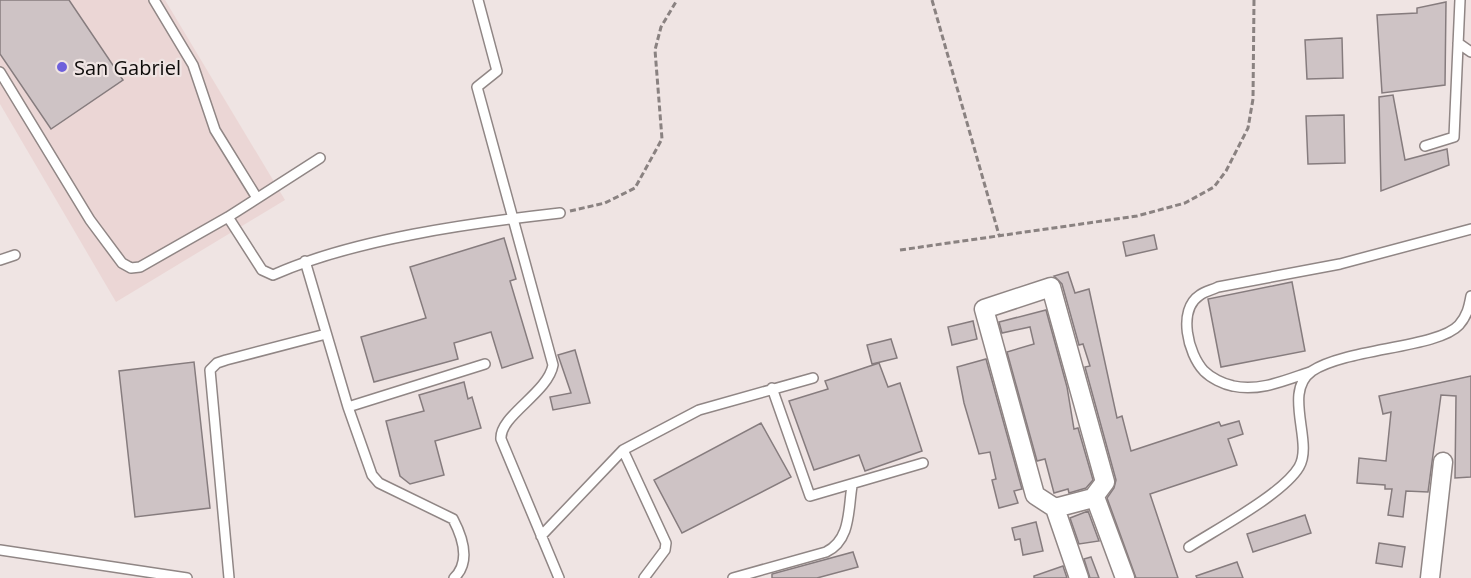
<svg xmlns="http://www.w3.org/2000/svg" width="1471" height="578" viewBox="0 0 1471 578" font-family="'Open Sans',sans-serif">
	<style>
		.built { fill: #ebd6d5 }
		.building { fill: #cec3c5; stroke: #867c7e; stroke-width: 1.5 }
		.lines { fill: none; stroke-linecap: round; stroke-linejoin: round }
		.lane-casing { stroke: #908685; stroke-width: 12 }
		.street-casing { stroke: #908685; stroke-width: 21 }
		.path { stroke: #8a8281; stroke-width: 3; stroke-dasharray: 6 3; stroke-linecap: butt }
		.lane { stroke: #fff; stroke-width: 9 }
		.street { stroke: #fff; stroke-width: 18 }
		.poi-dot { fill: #6e60db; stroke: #efe4e3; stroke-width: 2 }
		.labels { text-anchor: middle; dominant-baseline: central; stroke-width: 4.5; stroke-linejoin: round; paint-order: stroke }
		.poi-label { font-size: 20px; fill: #0e0b0a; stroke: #efe4e3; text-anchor: start }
	</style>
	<rect width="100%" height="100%" fill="#efe4e3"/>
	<!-- built -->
	<path class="built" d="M 0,0 L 165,0 L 285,200 L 116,302 L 0,104 Z"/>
	<!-- building -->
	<path class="building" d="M 0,0 L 69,0 L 123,80 L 51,129 L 0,54 Z
		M 1446,2 L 1445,85 L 1382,93 L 1377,15 L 1417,13 L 1417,8 Z
		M 1342,38 L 1343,78 L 1307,79 L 1305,40 Z
		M 1393,95 L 1405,160 L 1447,149 L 1449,165 L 1381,191 L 1379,97 Z
		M 1344,115 L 1345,163 L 1308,164 L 1306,116 Z
		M 1154,235 L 1157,249 L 1126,256 L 1123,242 Z
		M 504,238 L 516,279 L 510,281 L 533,358 L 502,368 L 491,332 L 454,343 L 458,359 L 374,382 L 361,337 L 426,318 L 410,267 Z
		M 1068,272 L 1075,293 L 1089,289 L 1117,418 L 1122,416 L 1131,451 L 1219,422 L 1221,426 L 1239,421 L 1243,434 L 1228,439 L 1237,465 L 1150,494 L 1178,578 L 1136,578 L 1107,498 L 1114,488 L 1116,480 L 1085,367 L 1090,366 L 1083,344 L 1079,345 L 1062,284 L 1054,276 Z
		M 1292,282 L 1305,351 L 1221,367 L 1208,299 Z
		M 1046,310 L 1067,387 L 1074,429 L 1078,428 L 1093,480 L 1086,488 L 1069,493 L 1068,489 L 1054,493 L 1045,459 L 1037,461 L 1007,352 L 1034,344 L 1030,327 L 1002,333 L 999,322 Z
		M 973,321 L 977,339 L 952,345 L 948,327 Z
		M 891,339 L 897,358 L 872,364 L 867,345 Z
		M 575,350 L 590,403 L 553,410 L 550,397 L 571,393 L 558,355 Z
		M 986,359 L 1022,489 L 1014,491 L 1018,503 L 999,508 L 992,480 L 996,479 L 990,452 L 979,454 L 964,403 L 957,367 Z
		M 194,362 L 210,508 L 135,517 L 119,371 Z
		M 879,363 L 888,387 L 900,383 L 922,451 L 865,471 L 859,455 L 814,470 L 789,401 L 828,389 L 825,381 Z
		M 1471,376 L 1471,477 L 1455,478 L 1456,396 L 1441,395 L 1428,492 L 1406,491 L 1403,517 L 1388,515 L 1392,489 L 1385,489 L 1385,485 L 1357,483 L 1359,458 L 1386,461 L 1391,412 L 1383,414 L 1379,396 Z
		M 464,382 L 468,399 L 472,397 L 481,428 L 435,441 L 444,475 L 410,484 L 400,476 L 386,421 L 424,411 L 419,395 Z
		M 761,423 L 791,477 L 682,533 L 654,480 Z
		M 1088,511 L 1099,541 L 1079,544 L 1070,518 Z
		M 1305,515 L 1311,533 L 1253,552 L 1247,534 Z
		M 1036,522 L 1043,551 L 1023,555 L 1020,539 L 1015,540 L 1012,528 Z
		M 1379,543 L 1405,547 L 1402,567 L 1376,563 Z
		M 853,552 L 858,567 L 817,578 L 772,578 L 772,574 Z
		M 1091,557 L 1099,578 L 1090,578 L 1084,559 Z
		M 1237,562 L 1243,578 L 1197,578 L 1196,576 Z
		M 1063,566 L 1067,578 L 1034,578 L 1034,576 Z"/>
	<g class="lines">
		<defs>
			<path id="lane" d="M 154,0 L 193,65 L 215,130 L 257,198
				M 478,0 L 497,71 L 477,87 L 553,365 C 548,393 499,416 501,439 L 559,578
				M 1458,43 L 1471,52
				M 0,72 L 90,220 L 122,263 L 131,268 L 140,267 L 228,217 L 320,158
				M 1425,146 L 1454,137 L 1460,0
				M 228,217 L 262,270 L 273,275 C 354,239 471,223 560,213
				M 0,260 L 15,255
				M 305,261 L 348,407 L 372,475 L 379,483 L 453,519 C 463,538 471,562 454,578
				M 1310,372 C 1286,380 1259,392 1233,386 C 1223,384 1211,378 1204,371 C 1188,354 1177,310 1200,295 C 1205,291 1212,290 1218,287 L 1340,264 L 1471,229
				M 772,388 L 810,496 L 923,463
				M 348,407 L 485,364
				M 623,450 L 666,543 L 665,550 L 644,578
				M 541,536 L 623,450 L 699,410 L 813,378
				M 1189,547 C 1217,529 1283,494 1299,467 C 1314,442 1282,392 1312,371 C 1347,348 1438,348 1459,325 C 1467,316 1469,307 1471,296
				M 0,550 L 187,578
				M 229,578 L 210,370 L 217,363 L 226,360 L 326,334
				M 733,578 L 826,552 C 851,540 848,510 852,486"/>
			<path id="street" d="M 1051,287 L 1105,482 L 1093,498 L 1055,508 L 1035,495 L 984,309 Z
				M 1095,497 L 1125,578
				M 1055,508 L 1079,578
				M 1430,578 L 1443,462"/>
		</defs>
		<!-- lane casing -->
		<use href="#lane" class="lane-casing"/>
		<!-- street casing -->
		<use href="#street" class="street-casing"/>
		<!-- path -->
		<path class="path" d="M 932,0 L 999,235
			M 570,211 L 605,203 L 635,188 L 662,139 L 655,50 L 661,27 L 677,0
			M 900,250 L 1137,216 L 1185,203 L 1214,187 L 1226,171 L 1248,128 L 1253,99 L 1254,0"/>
		<!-- lane -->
		<use href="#lane" class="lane"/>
		<!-- street -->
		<use href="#street" class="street"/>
	</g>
	<!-- markers -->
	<circle class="poi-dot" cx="62" cy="67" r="6"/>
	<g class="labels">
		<!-- poi labels -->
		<g class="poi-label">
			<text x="74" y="67">San Gabriel</text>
		</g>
	</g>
</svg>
